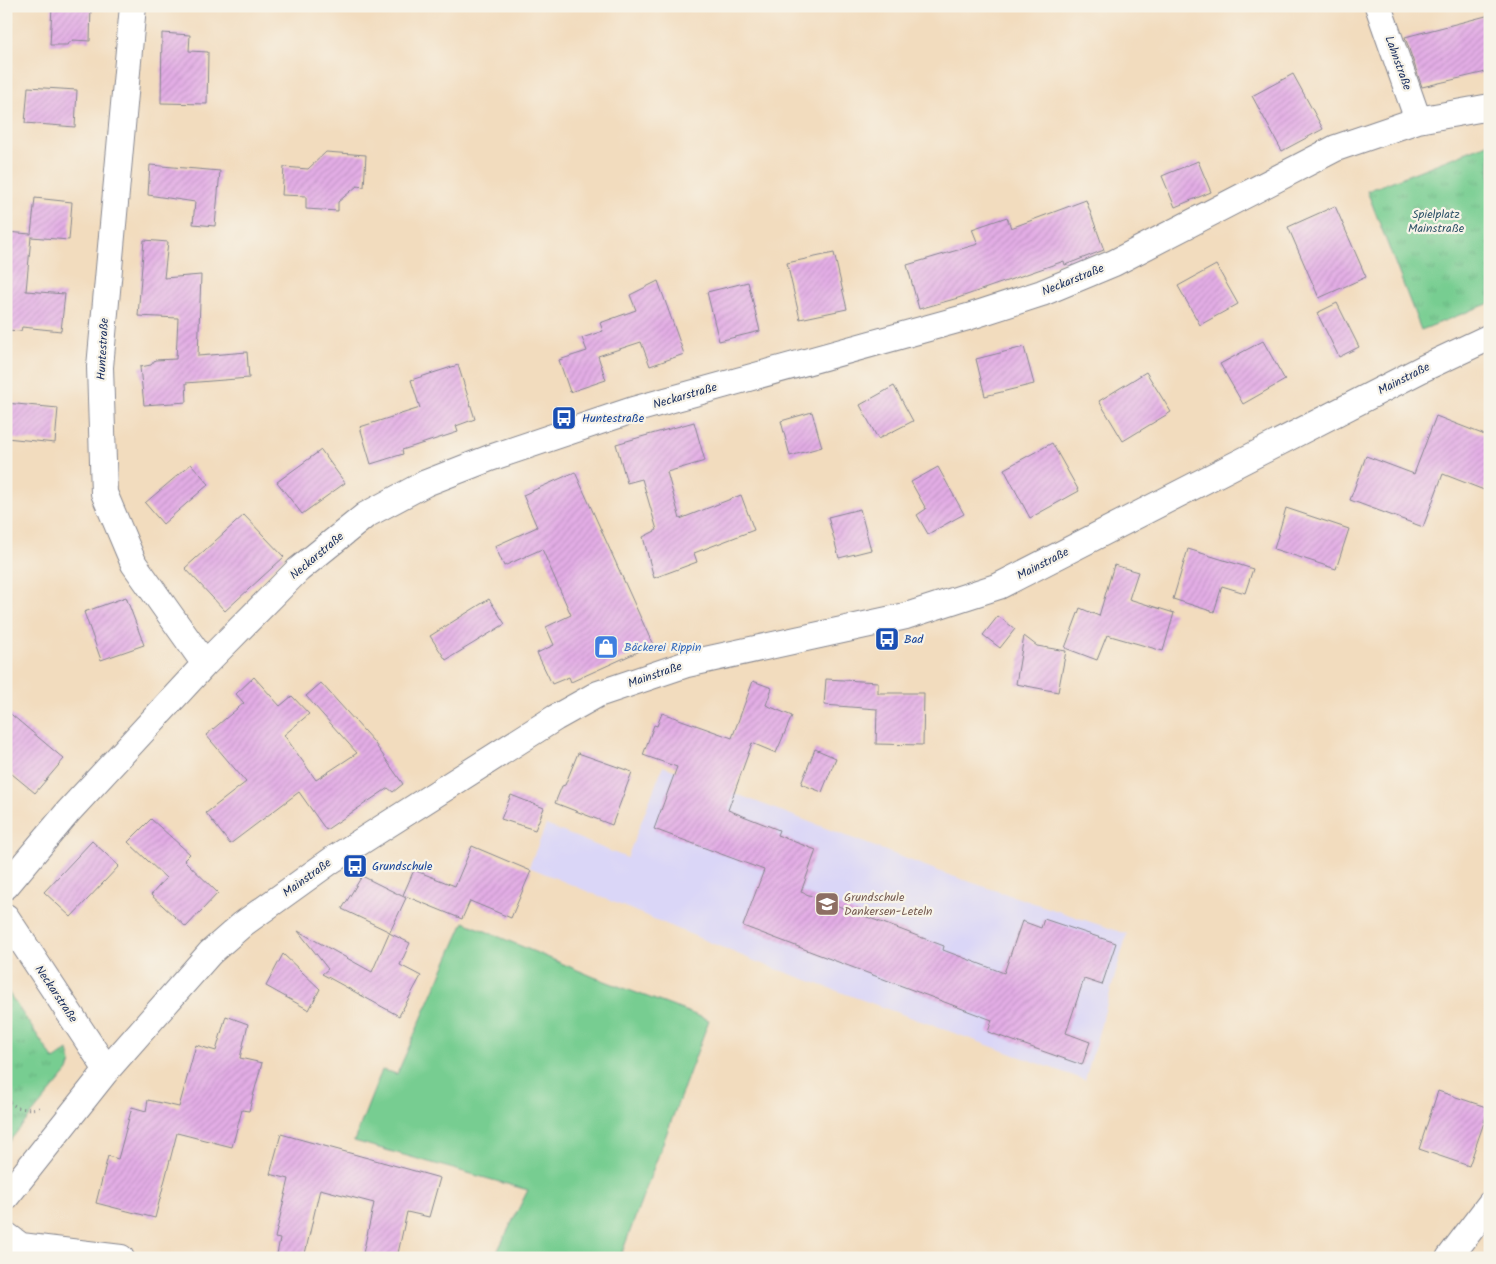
<svg xmlns="http://www.w3.org/2000/svg" width="1496" height="1264" viewBox="0 0 1496 1264" font-family="Kalam,sans-serif">
	<style>
		.built { fill: #dad6f7 }
		.green { fill: #77cd91; stroke: #497e78 }
		.park { fill: url(#park-tufts); stroke: #497e78 }
		.building { fill: url(#building-hatch) }
		.lines { fill: none; stroke-linecap: round; stroke-linejoin: round }
		.street-casing { stroke: #86868e; stroke-width: 28 }
		.path { stroke: #86868e; stroke-width: 3; stroke-dasharray: 1 4; stroke-linecap: butt }
		.street { stroke: #fff; stroke-width: 26 }
		.labels { text-anchor: middle; dominant-baseline: central; stroke-width: 4.5; stroke-linejoin: round; paint-order: stroke }
		.street-label { font-size: 12px; fill: #1b2f5e; stroke: #f7f3e8 }
		.park-label { font-size: 12px; fill: #32566b; stroke: #f7f3e8 }
		.transit-label { font-size: 12px; fill: #164399; stroke: #f7f3e8; text-anchor: start }
		.shop-label { font-size: 12px; fill: #366cbe; stroke: #f7f3e8; text-anchor: start }
		.education-label { font-size: 12px; fill: #785e54; stroke: #f7f3e8; text-anchor: start }
	</style>
	<defs>
		<pattern id="park-tufts" width="24" height="20" patternUnits="userSpaceOnUse" patternTransform="scale(1.25)"><rect width="24" height="20" fill="#77cd91"/><path d="M3 7l-1-3M5 7V3M7 7l1-3M15 17l-1-3M17 17v-4M19 17l1-3" fill="none" stroke="#66b07f"/></pattern>
		<pattern id="building-hatch" width="6" height="6" patternUnits="userSpaceOnUse" patternTransform="scale(1.25)"><rect width="6" height="6" fill="#e3ade5"/><path d="M-1 1l2-2M0 6l6-6M5 7l2-2" fill="none" stroke="#c295c7"/></pattern>
	</defs>
	<rect width="100%" height="100%" fill="#f7f3e8"/>
	<filter id="ink" filterUnits="userSpaceOnUse"><feTurbulence type="fractalNoise" baseFrequency=".02" numOctaves="2"/><feDisplacementMap in="SourceGraphic" scale="10" xChannelSelector="R" yChannelSelector="G"/><feConvolveMatrix kernelMatrix="1 2 1 2 8 2 1 2 1" color-interpolation-filters="sRGB"/></filter>
	<filter id="wash" filterUnits="userSpaceOnUse"><feTurbulence type="fractalNoise" baseFrequency=".0096" numOctaves="4" result="noise"/><feDisplacementMap in="SourceGraphic" scale="20" xChannelSelector="R" yChannelSelector="G"/><feGaussianBlur stdDeviation="1.12" result="paint"/><feColorMatrix in="noise" values="0 0 0 0 0 0 0 0 0 0 0 0 0 0 0 0 0 1.4 0 .05"/><feComposite in="paint" operator="in"/></filter>
	<g filter="url(#wash)">
		<rect width="100%" height="100%" fill="#f2dcbe"/>
		<!-- built -->
		<path class="built" d="M 663,766 L 946,874 L 1127,934 L 1085,1080 L 757,962 L 529,867 L 546,825 L 627,858 Z"/>
		<!-- green -->
		<path class="green" d="M 464,922 L 594,977 L 709,1020 L 620,1258 L 494,1258 L 528,1190 L 354,1141 L 382,1070 L 397,1074 Z"/>
		<!-- park -->
		<path class="park" d="M 1490,143 L 1490,303 L 1421,330 L 1367,191 Z
			M 6,989 L 54,1060 L 68,1050 L 71,1062 L 68,1071 L 6,1145 Z"/>
		<g id="blocks">
			<!-- building -->
			<path class="building" d="M 52,6 L 91,6 L 90,41 L 73,40 L 67,45 L 50,45 Z
				M 1490,15 L 1490,71 L 1422,87 L 1405,37 Z
				M 162,33 L 190,35 L 189,51 L 208,52 L 207,104 L 161,103 Z
				M 1293,74 L 1323,129 L 1282,151 L 1252,96 Z
				M 28,87 L 77,90 L 75,127 L 25,123 Z
				M 326,152 L 366,155 L 364,187 L 357,186 L 338,202 L 338,211 L 306,209 L 306,196 L 282,195 L 284,167 L 308,169 Z
				M 1198,161 L 1211,192 L 1175,207 L 1162,176 Z
				M 150,165 L 220,171 L 215,226 L 193,224 L 195,202 L 148,195 Z
				M 35,198 L 72,202 L 69,240 L 31,237 L 26,291 L 65,294 L 61,331 L 22,327 L 21,331 L 6,330 L 6,232 L 31,234 Z
				M 1086,200 L 1104,250 L 1065,265 L 1064,261 L 958,298 L 919,309 L 907,265 L 978,244 L 972,229 L 1007,217 L 1011,228 Z
				M 1335,206 L 1366,277 L 1319,298 L 1288,227 Z
				M 144,240 L 168,242 L 164,278 L 201,275 L 198,356 L 247,352 L 249,378 L 186,383 L 187,402 L 144,405 L 140,367 L 151,365 L 155,360 L 176,359 L 178,318 L 138,316 Z
				M 834,253 L 847,309 L 800,319 L 787,263 Z
				M 1216,265 L 1238,304 L 1200,325 L 1178,286 Z
				M 658,281 L 684,354 L 650,366 L 641,342 L 598,356 L 606,380 L 570,392 L 559,360 L 587,351 L 582,338 L 603,331 L 600,323 L 636,310 L 630,295 Z
				M 748,282 L 760,331 L 719,341 L 707,292 Z
				M 1337,303 L 1359,347 L 1339,357 L 1317,313 Z
				M 1263,341 L 1285,380 L 1243,404 L 1220,364 Z
				M 1024,347 L 1034,384 L 985,396 L 976,359 Z
				M 458,365 L 475,419 L 456,426 L 458,432 L 402,450 L 403,454 L 371,464 L 360,427 L 420,408 L 411,380 Z
				M 1146,372 L 1171,412 L 1123,441 L 1099,401 Z
				M 894,386 L 913,421 L 878,439 L 860,405 Z
				M 6,403 L 58,408 L 55,443 L 6,438 Z
				M 812,412 L 822,447 L 790,456 L 781,421 Z
				M 1436,416 L 1490,437 L 1490,476 L 1484,490 L 1443,474 L 1423,527 L 1350,500 L 1366,456 L 1414,474 Z
				M 694,422 L 705,461 L 667,472 L 680,519 L 741,495 L 754,530 L 694,553 L 697,562 L 654,578 L 643,537 L 657,530 L 642,479 L 627,483 L 616,444 Z
				M 1052,443 L 1079,491 L 1030,518 L 1004,469 Z
				M 321,450 L 345,483 L 302,514 L 277,482 Z
				M 191,464 L 209,484 L 163,524 L 145,503 Z
				M 938,467 L 964,514 L 928,534 L 917,515 L 926,509 L 911,482 Z
				M 575,472 L 653,645 L 571,682 L 569,677 L 552,684 L 537,653 L 554,645 L 546,627 L 571,615 L 542,549 L 504,566 L 495,546 L 537,527 L 523,495 Z
				M 1286,508 L 1349,529 L 1336,569 L 1274,549 Z
				M 860,509 L 871,550 L 839,558 L 828,517 Z
				M 244,515 L 284,557 L 225,611 L 185,568 Z
				M 1188,549 L 1253,569 L 1245,593 L 1222,586 L 1214,612 L 1173,599 Z
				M 1114,565 L 1138,572 L 1129,599 L 1174,613 L 1163,651 L 1107,635 L 1097,660 L 1065,648 L 1080,608 L 1099,616 Z
				M 126,597 L 144,645 L 101,660 L 84,612 Z
				M 489,599 L 505,624 L 446,660 L 430,636 Z
				M 998,616 L 1015,629 L 1000,648 L 983,635 Z
				M 1024,636 L 1037,646 L 1066,651 L 1058,692 L 1016,684 Z
				M 254,677 L 280,706 L 292,696 L 309,714 L 284,735 L 316,780 L 357,753 L 306,696 L 321,683 L 373,741 L 403,784 L 393,792 L 388,788 L 326,830 L 299,792 L 230,844 L 206,813 L 246,782 L 206,735 L 244,703 L 236,694 Z
				M 826,679 L 878,682 L 878,693 L 924,693 L 923,745 L 876,744 L 877,709 L 824,705 Z
				M 753,681 L 772,688 L 766,705 L 792,716 L 776,753 L 752,743 L 728,810 L 779,830 L 777,835 L 816,850 L 801,892 L 944,946 L 943,950 L 1004,973 L 1022,921 L 1041,928 L 1044,919 L 1116,943 L 1102,985 L 1084,979 L 1066,1033 L 1090,1042 L 1082,1065 L 988,1032 L 992,1020 L 743,926 L 764,870 L 654,829 L 677,767 L 643,755 L 654,725 L 657,726 L 662,713 L 732,738 Z
				M 6,710 L 64,759 L 35,793 L 6,769 Z
				M 815,749 L 836,758 L 822,792 L 801,784 Z
				M 578,753 L 632,772 L 612,825 L 555,803 L 562,786 L 565,785 Z
				M 511,795 L 544,808 L 535,830 L 501,819 Z
				M 151,819 L 190,854 L 184,860 L 218,893 L 186,927 L 151,895 L 166,878 L 128,842 Z
				M 92,841 L 119,866 L 71,917 L 44,892 Z
				M 472,846 L 531,871 L 511,918 L 470,901 L 462,919 L 403,895 L 414,870 L 455,886 Z
				M 362,876 L 406,898 L 390,932 L 342,909 Z
				M 298,931 L 372,972 L 389,933 L 410,943 L 400,965 L 421,976 L 399,1016 L 322,974 L 328,969 Z
				M 283,954 L 320,989 L 309,1010 L 266,986 Z
				M 226,1016 L 248,1024 L 240,1058 L 262,1063 L 249,1111 L 242,1110 L 232,1147 L 177,1133 L 155,1218 L 96,1203 L 108,1156 L 118,1159 L 132,1107 L 146,1111 L 148,1100 L 179,1107 L 196,1045 L 216,1051 Z
				M 1438,1091 L 1489,1108 L 1469,1166 L 1419,1149 Z
				M 281,1134 L 440,1178 L 429,1217 L 407,1212 L 397,1258 L 362,1258 L 374,1203 L 320,1189 L 304,1258 L 277,1254 L 280,1239 L 275,1238 L 289,1179 L 270,1174 Z"/>
		</g>
	</g>
	<g filter="url(#ink)">
		<use href="#blocks" fill-opacity="0" stroke="#86868e" stroke-width="1"/>
		<g class="lines">
			<defs>
				<path id="street" d="M 133,6 L 100,367 L 104,493 L 134,564 L 205,664
					M 1378,6 L 1418,120
					M 6,886 L 68,812 L 205,664 L 298,570 L 366,515 L 426,483 L 490,458 L 633,410 L 968,317 L 1042,293 L 1114,263 L 1336,148 L 1418,120 L 1490,107
					M 6,917 L 107,1070
					M 6,1197 L 107,1070 L 210,953 L 243,924 L 332,860 L 555,718 L 598,694 L 687,664 L 906,616 L 999,586 L 1424,368 L 1490,337
					M 6,1235 L 21,1246 L 121,1258
					M 1449,1258 L 1490,1204"/>
			</defs>
			<!-- street casing -->
			<use href="#street" class="street-casing"/>
			<!-- path -->
			<path class="path" d="M 6,1099 C 17,1111 28,1109 42,1108"/>
			<!-- street -->
			<use href="#street" class="street"/>
		</g>
	</g>
	<!-- icons -->
	<defs>
		<symbol id="bus-square" viewBox="-11 -11 22 22"><rect x="-9" y="-9" width="18" height="18" rx="4" fill="#1a4fb4" stroke="#f7f3e8"/><path d="M-5-6H5V4H4V6H2V4H-2V6H-4V4H-5ZM-3.5-4V0h7V-4ZM-3.5 1.2v1.5H-2V1.2ZM2 1.2v1.5H3.5V1.2Z" fill="#fff"/></symbol>
		<symbol id="shop-square" viewBox="-11 -11 22 22"><rect x="-9" y="-9" width="18" height="18" rx="4" fill="#3f7fe0" stroke="#f7f3e8"/><path d="M-5-2.5h2.3a2.7 3.5 0 0 1 5.4 0H5L5.5 6h-11ZM-1.5-2.5h3a1.5 2.3 0 0 0-3 0Z" fill="#fff"/></symbol>
		<symbol id="school-square" viewBox="-11 -11 22 22"><rect x="-9" y="-9" width="18" height="18" rx="4" fill="#8d6e63" stroke="#f7f3e8"/><path d="M0-5L7-2L0 1L-7-2ZM-4 1L0 2.5L4 1V4Q0 6-4 4Z" fill="#fff"/></symbol>
	</defs>
	<g fill-rule="evenodd">
		<use href="#bus-square" x="550" y="404" width="28" height="28"/>
		<use href="#bus-square" x="873" y="625" width="28" height="28"/>
		<use href="#shop-square" x="592" y="633" width="28" height="28"/>
		<use href="#bus-square" x="341" y="852" width="28" height="28"/>
		<use href="#school-square" x="813" y="890" width="28" height="28"/>
	</g>
	<g class="labels">
		<!-- street labels -->
		<g class="street-label">
			<text transform="translate(1398 63) rotate(70)">Lahnstraße</text>
			<text transform="translate(1073 280) rotate(-22)">Neckarstraße</text>
			<text transform="translate(103 349) rotate(-87)">Huntestraße</text>
			<text transform="translate(1404 379) rotate(-27)">Mainstraße</text>
			<text transform="translate(685 396) rotate(-16)">Neckarstraße</text>
			<text transform="translate(317 556) rotate(-40)">Neckarstraße</text>
			<text transform="translate(1043 564) rotate(-27)">Mainstraße</text>
			<text transform="translate(655 675) rotate(-19)">Mainstraße</text>
			<text transform="translate(307 878) rotate(-36)">Mainstraße</text>
			<text transform="translate(56 994) rotate(56)">Neckarstraße</text>
		</g>
		<!-- park labels -->
		<g class="park-label">
			<text x="1436" y="214">Spielplatz<tspan x="1436" dy="14">Mainstraße</tspan></text>
		</g>
		<!-- transit labels -->
		<g class="transit-label">
			<text x="582" y="418">Huntestraße</text>
			<text x="904" y="639">Bad</text>
			<text x="372" y="866">Grundschule</text>
		</g>
		<!-- shop labels -->
		<g class="shop-label">
			<text x="624" y="647">Bäckerei Rippin</text>
		</g>
		<!-- education labels -->
		<g class="education-label">
			<text x="844" y="897">Grundschule<tspan x="844" dy="14">Dankersen-Leteln</tspan></text>
		</g>
	</g>
	<!-- margin -->
	<rect width="1496" height="1264" fill="none" stroke="#f7f3e8" stroke-width="25"/>
</svg>
